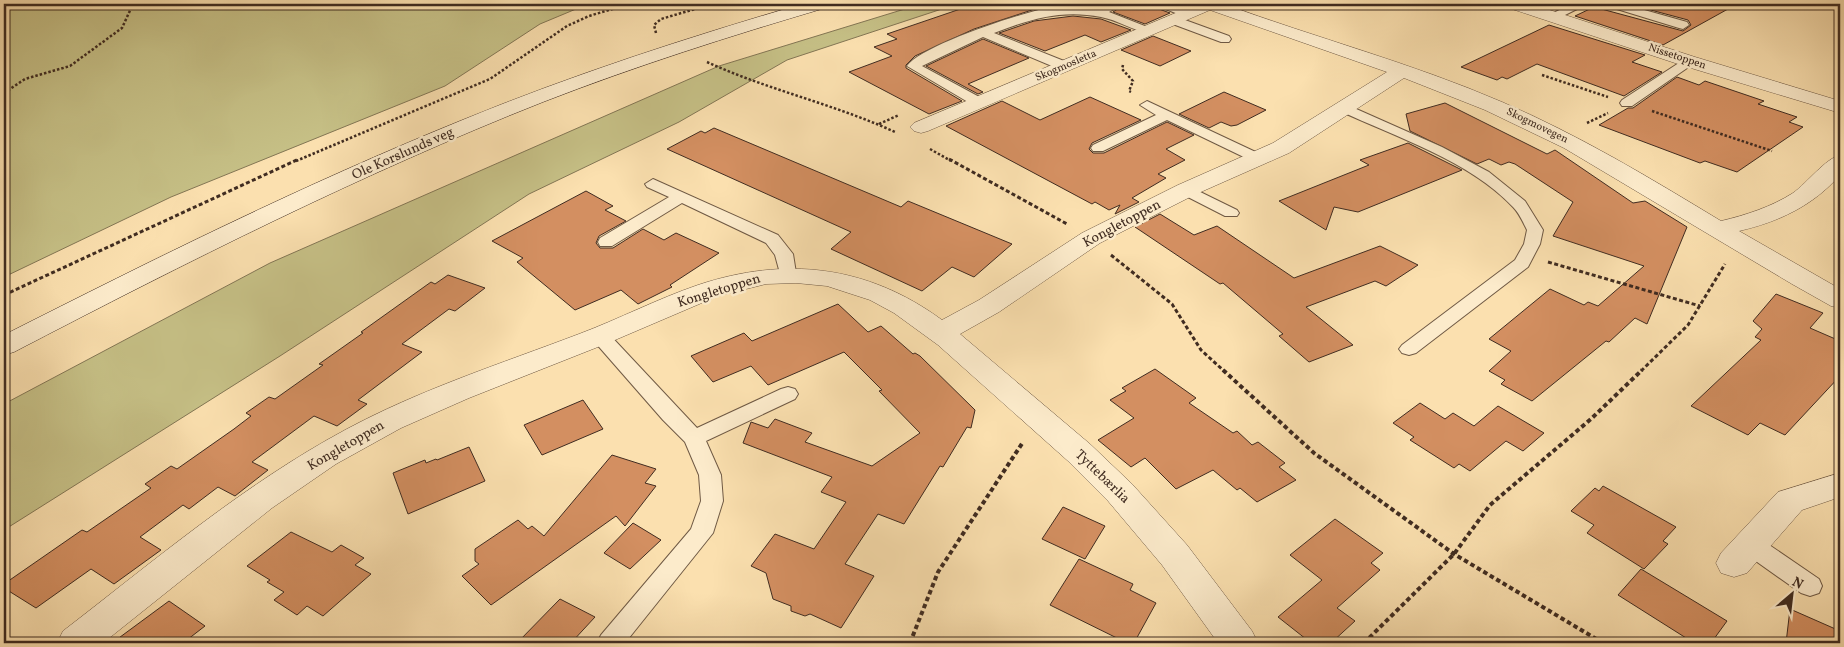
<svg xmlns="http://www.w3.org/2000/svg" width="1844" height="647" viewBox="0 0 1844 647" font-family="Vollkorn,serif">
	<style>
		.green { fill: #c6c086; stroke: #837654 }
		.building { fill: #d38f61; stroke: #402c21 }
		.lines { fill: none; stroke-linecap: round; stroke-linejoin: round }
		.lane-casing { stroke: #6f5944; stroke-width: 2 }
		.street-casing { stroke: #6f5944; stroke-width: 1 }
		.secondary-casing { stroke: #402c21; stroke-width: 1 }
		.path-far2 { stroke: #402c21; stroke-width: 2.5; stroke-dasharray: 2.5 2; stroke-linecap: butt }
		.path-far1 { stroke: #402c21; stroke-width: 3; stroke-dasharray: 4 2.5; stroke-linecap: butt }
		.path { stroke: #402c21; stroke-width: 4; stroke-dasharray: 4.5 3; stroke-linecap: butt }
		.lane { fill: #fcebcb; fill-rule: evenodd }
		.street { fill: #fcebcb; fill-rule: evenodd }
		.secondary { fill: #fcebcb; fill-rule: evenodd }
		.labels { text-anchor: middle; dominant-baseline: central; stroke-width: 5; stroke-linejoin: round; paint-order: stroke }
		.far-street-label { font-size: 11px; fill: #402c21; stroke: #fcebcb }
		.street-label { font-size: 14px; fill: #402c21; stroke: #fcebcb }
	</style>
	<rect width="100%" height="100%" fill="#fbe0af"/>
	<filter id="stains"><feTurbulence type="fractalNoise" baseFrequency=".004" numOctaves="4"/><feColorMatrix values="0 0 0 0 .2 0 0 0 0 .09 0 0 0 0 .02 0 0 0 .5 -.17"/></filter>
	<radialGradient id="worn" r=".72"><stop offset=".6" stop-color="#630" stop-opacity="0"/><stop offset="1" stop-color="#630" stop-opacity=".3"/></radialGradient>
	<!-- green -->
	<path class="green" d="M 4,4 L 588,4 L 540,24 L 445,86 L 171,197 L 4,277 Z
		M 921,4 L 957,4 L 787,60 L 679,122 L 529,194 L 280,356 L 4,530 L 4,404 L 270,263 L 719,66 Z"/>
	<!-- building -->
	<path class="building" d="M 975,4 L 1103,4 L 1087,6 L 1060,5 L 1038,8 L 974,29 L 915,56 L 906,65 L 906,68 L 962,101 L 929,114 L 849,72 L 892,56 L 874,47 L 897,39 L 887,34 Z
		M 1125,4 L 1145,4 L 1170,13 L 1145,24 L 1113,12 Z
		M 1648,4 L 1737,4 L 1663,45 L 1575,16 L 1594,7 L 1683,31 L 1691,25 L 1688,20 L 1647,9 Z
		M 1073,16 L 1101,19 L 1131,30 L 1101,42 L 1085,35 L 1045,51 L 999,33 L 1034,21 Z
		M 1549,25 L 1645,55 L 1632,62 L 1662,72 L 1624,96 L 1537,64 L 1507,79 L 1502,77 L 1497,80 L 1461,67 Z
		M 1153,36 L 1191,51 L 1160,66 L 1121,50 Z
		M 983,39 L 1029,58 L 968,84 L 983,92 L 978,94 L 926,66 Z
		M 1677,77 L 1699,85 L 1705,81 L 1764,101 L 1758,104 L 1797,117 L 1789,122 L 1803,127 L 1737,172 L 1705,161 L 1700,163 L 1599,125 L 1628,108 L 1633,108 Z
		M 1224,92 L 1266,110 L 1237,125 L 1231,126 L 1221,122 L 1209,128 L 1179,114 Z
		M 1090,97 L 1141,120 L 1092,143 L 1089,149 L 1093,153 L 1104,153 L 1167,122 L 1194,135 L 1166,149 L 1185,160 L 1158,174 L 1166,178 L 1132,198 L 1139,202 L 1115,214 L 1120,205 L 1109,210 L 1095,202 L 1092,204 L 946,126 L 1002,101 L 1040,120 Z
		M 1445,103 L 1547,154 L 1555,150 L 1633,203 L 1645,201 L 1687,227 L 1647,324 L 1635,318 L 1609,342 L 1606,341 L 1532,401 L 1501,384 L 1505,380 L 1489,371 L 1511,351 L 1489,339 L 1550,289 L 1584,305 L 1588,302 L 1598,306 L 1644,266 L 1553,236 L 1573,202 L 1515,164 L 1509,162 L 1501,165 L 1489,159 L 1477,164 L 1410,131 L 1406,114 Z
		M 714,128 L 901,207 L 908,201 L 1012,244 L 974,277 L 952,267 L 922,291 L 831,249 L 851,232 L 667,149 L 701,131 L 705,133 Z
		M 1408,143 L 1462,170 L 1358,212 L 1334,207 L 1326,230 L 1279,201 L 1369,165 L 1360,160 Z
		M 586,191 L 613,206 L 605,210 L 626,221 L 599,236 L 596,243 L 600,248 L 613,248 L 643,229 L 664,240 L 676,233 L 719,253 L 670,285 L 672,287 L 638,304 L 621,290 L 575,310 L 517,262 L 523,258 L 492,241 Z
		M 1160,214 L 1194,235 L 1217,226 L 1294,278 L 1380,246 L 1418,265 L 1386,286 L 1375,281 L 1306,307 L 1353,345 L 1309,362 L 1279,336 L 1283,334 L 1223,283 L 1220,284 L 1135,227 Z
		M 448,275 L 485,288 L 455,311 L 449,309 L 402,344 L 422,352 L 358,400 L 367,404 L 337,426 L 314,416 L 252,462 L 268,470 L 235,496 L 218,487 L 189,509 L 183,505 L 140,537 L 161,550 L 114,584 L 91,569 L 36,608 L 4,588 L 4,584 L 82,530 L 87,532 L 151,488 L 145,484 L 171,466 L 177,469 L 234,429 L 251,416 L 246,413 L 269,397 L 275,399 L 323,365 L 319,364 L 363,333 L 361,332 L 431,282 L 435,284 Z
		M 1776,294 L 1823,313 L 1810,328 L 1840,341 L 1840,376 L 1785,435 L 1760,423 L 1748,435 L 1691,406 L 1761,340 L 1755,337 L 1762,329 L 1753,321 Z
		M 838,304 L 868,332 L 881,326 L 913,354 L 915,353 L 920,356 L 975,410 L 971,428 L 967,427 L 943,467 L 940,466 L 904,524 L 878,514 L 845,564 L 874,576 L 841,628 L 810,614 L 805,616 L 791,611 L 791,606 L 773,599 L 766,573 L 751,566 L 775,534 L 814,549 L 846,502 L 821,492 L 832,477 L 743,443 L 751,422 L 768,428 L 775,419 L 812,433 L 805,442 L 872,466 L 920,433 L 879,391 L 882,390 L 844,352 L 768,385 L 751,366 L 713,382 L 691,356 L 744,333 L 752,341 Z
		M 1155,369 L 1196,398 L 1189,403 L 1233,433 L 1237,431 L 1252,445 L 1258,442 L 1285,463 L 1279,467 L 1296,480 L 1257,502 L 1240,488 L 1237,490 L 1213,470 L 1176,489 L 1145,458 L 1131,467 L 1098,440 L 1134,418 L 1110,400 L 1126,391 L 1122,388 Z
		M 583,400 L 603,429 L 542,455 L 524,425 Z
		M 1420,403 L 1445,419 L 1453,413 L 1474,426 L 1498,406 L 1544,433 L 1523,451 L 1506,441 L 1470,471 L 1459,464 L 1454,468 L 1410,440 L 1414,437 L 1393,423 Z
		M 469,447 L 485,481 L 408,514 L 393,473 L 425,460 L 426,463 L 436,459 L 437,460 Z
		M 612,455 L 656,469 L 645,483 L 656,486 L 625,526 L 616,516 L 491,605 L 462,576 L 479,564 L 475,561 L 475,549 L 518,520 L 528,529 L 532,526 L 544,536 Z
		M 1603,486 L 1676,527 L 1663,541 L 1668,544 L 1644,569 L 1587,533 L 1594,525 L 1571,511 L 1595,488 L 1599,491 Z
		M 1063,507 L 1105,526 L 1085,559 L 1042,539 Z
		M 1335,519 L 1383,553 L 1371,563 L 1380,570 L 1337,608 L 1355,621 L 1331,643 L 1311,643 L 1278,617 L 1322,580 L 1290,555 Z
		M 633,523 L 661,540 L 630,569 L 604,553 Z
		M 291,532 L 332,552 L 341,545 L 364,558 L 355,565 L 371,574 L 323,616 L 307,606 L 297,615 L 274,600 L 284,592 L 267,582 L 270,580 L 247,566 Z
		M 1079,559 L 1133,584 L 1130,590 L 1156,603 L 1134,643 L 1127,643 L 1050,605 Z
		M 1641,569 L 1727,621 L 1711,643 L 1694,643 L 1618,595 Z
		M 560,599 L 595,617 L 571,643 L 517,643 Z
		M 169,601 L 205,626 L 183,643 L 112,643 Z
		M 1790,609 L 1840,631 L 1840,643 L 1786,643 Z"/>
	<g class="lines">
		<defs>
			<path id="lane" d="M 1108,4 L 1123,4 L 1109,12 L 1155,30 L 1149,34 C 1133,30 1117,20 1101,17 C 1062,9 1030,19 994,33 L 1069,63 L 1070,66 L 1069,69 L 1059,69 L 983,37 L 922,66 L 983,99 L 985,102 L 983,105 L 973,105 L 907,66 C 922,45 1024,12 1052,7 C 1073,4 1089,13 1108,4 Z
				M 1153,4 L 1170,4 L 1194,14 L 1188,18 Z
				M 1572,4 L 1587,4 L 1557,19 L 1553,20 L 1547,16 Z
				M 1605,4 L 1623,4 L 1687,22 L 1689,25 L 1683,29 L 1679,28 L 1607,6 Z
				M 1174,16 L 1229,36 L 1231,39 L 1229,42 L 1221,42 L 1170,23 L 1168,20 Z
				M 1688,57 L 1694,61 L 1693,64 L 1632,106 L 1622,106 L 1620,103 L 1622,100 Z
				M 1147,101 L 1262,155 L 1265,158 L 1257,163 L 1252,161 L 1167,120 L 1103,151 L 1093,151 L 1091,148 L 1093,145 L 1156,115 L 1140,105 Z
				M 1345,104 L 1442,147 L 1489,172 L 1525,201 L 1543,230 L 1540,244 L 1528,267 L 1416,353 L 1409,355 L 1402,353 L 1399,349 L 1402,345 L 1515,260 L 1524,244 L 1527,230 C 1523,222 1519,213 1513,207 C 1470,161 1396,137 1340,111 L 1338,108 L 1340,105 Z
				M 653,179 L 778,235 L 793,254 L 796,273 L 793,277 L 781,277 L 775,255 L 766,243 L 682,203 L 612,246 L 600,246 L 598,242 L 600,238 L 669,197 L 647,187 L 645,184 Z
				M 1186,185 L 1237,210 L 1239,213 L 1237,216 L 1225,216 L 1180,193 L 1178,190 L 1180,187 Z
				M 600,330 L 607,332 L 697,428 L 781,389 L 788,387 L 795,389 L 798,394 L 795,399 L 706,441 L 721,475 L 723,501 L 713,533 L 625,643 L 597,643 L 601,635 L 691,529 L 701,501 L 699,475 L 685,442 L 663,420 L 593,340 L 590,336 L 593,332 Z
				M 1751,536 L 1759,538 L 1819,579 L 1822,586 L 1819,593 L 1810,596 L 1801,593 L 1743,552 L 1739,545 L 1743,538 Z"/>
			<path id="street" d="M 1197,4 L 1224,4 C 1316,38 1412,63 1502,102 C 1579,135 1650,178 1721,221 C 1746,215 1771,207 1793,193 C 1807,183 1825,159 1840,155 L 1840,175 C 1813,206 1778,222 1739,231 L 1840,289 L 1840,308 L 1831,306 L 1792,284 L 1564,148 L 1485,110 L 1404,78 L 1289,153 L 1194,195 L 1100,243 L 999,312 L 960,334 L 1090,444 L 1132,484 L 1187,545 L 1252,631 L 1258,643 L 1218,643 L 1162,565 L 1108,501 L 1068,461 L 938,345 L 894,313 L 870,300 L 827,286 L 796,283 L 766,284 L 718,296 L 608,343 L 469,398 L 401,428 L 336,464 L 272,508 L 103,643 L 57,643 L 63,631 C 154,561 243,485 345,430 C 419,390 500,364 579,334 C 619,319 657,299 698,285 C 785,256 867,265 942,320 L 979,300 L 1082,233 L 1178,185 L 1273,143 L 1387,72 L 1210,10 L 928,131 L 921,133 L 914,131 L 910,127 L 914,123 Z
				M 1507,4 L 1531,4 L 1695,57 L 1840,101 L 1840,113 L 1681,65 L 1509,8 Z
				M 1840,473 L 1840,497 L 1802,510 L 1747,573 L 1734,577 L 1721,573 L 1716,563 L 1721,553 L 1778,492 Z"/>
			<path id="secondary" d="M 802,4 L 827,4 L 825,8 C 730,36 636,66 543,102 C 361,174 187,262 14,352 L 4,355 L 4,335 C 154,259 305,184 460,121 C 572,75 686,38 802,4 Z"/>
		</defs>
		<!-- lane casing -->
		<use href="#lane" class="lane-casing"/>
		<!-- street casing -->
		<use href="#street" class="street-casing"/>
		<!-- secondary casing -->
		<use href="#secondary" class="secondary-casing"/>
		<!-- path-far2 -->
		<path class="path-far2" d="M 656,33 L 654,25 L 661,19 L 712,4
			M 707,62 C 768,90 834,104 895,132
			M 1123,65 L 1122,69 L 1133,81 L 1129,91 L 1131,92
			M 1542,75 L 1608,97
			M 4,93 L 25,79 L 70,66 L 122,28 L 133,4
			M 1652,111 L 1772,151
			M 1587,123 L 1608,113
			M 879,124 L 899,115
			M 930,149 L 951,161
			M 296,161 L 490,79 L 567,26 L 589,16 L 629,4"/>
		<!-- path-far1 -->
		<path class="path-far1" d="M 949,159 L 1067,224
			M 1111,255 L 1172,304 L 1201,350 L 1224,371
			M 1548,262 L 1700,306
			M 4,295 L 299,159
			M 1641,371 L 1688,325 L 1725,264"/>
		<!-- path -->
		<path class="path" d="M 1223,370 L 1314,453 L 1454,554 L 1603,643
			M 910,643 L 938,572 L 1023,442
			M 1364,643 L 1454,554 L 1490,505 L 1591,419 L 1642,370"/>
		<!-- lane -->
		<use href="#lane" class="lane"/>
		<!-- street -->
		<use href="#street" class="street"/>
		<!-- secondary -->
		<use href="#secondary" class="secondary"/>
	</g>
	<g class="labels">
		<!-- far-street labels -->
		<g class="far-street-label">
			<text transform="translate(1677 57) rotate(18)">Nissetoppen</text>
			<text transform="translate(1066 66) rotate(-23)">Skogmosletta</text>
			<text transform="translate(1537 126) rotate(26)">Skogmovegen</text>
		</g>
		<!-- street labels -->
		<g class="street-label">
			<text transform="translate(403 154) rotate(-24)">Ole Korslunds veg</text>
			<text transform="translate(1122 224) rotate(-28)">Kongletoppen</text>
			<text transform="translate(719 291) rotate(-17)">Kongletoppen</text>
			<text transform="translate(346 446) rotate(-30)">Kongletoppen</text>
			<text transform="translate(1102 477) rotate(44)">Tyttebærlia</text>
		</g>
	</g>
	<!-- margin -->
	<rect width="1844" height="647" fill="none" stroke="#fbe0af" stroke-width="20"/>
	<rect x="5" y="5" width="1834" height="637" fill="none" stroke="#402c21" stroke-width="2.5"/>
	<rect x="10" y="10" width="1824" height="627" fill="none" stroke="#402c21"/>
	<!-- north arrow -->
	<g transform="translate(1792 594) rotate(28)" stroke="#fcebcb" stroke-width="4" paint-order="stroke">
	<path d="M0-4L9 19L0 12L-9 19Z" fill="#402c21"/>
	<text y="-8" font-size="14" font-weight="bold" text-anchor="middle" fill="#402c21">N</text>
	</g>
	<rect width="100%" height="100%" filter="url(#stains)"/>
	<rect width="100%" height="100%" fill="url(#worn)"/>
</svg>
